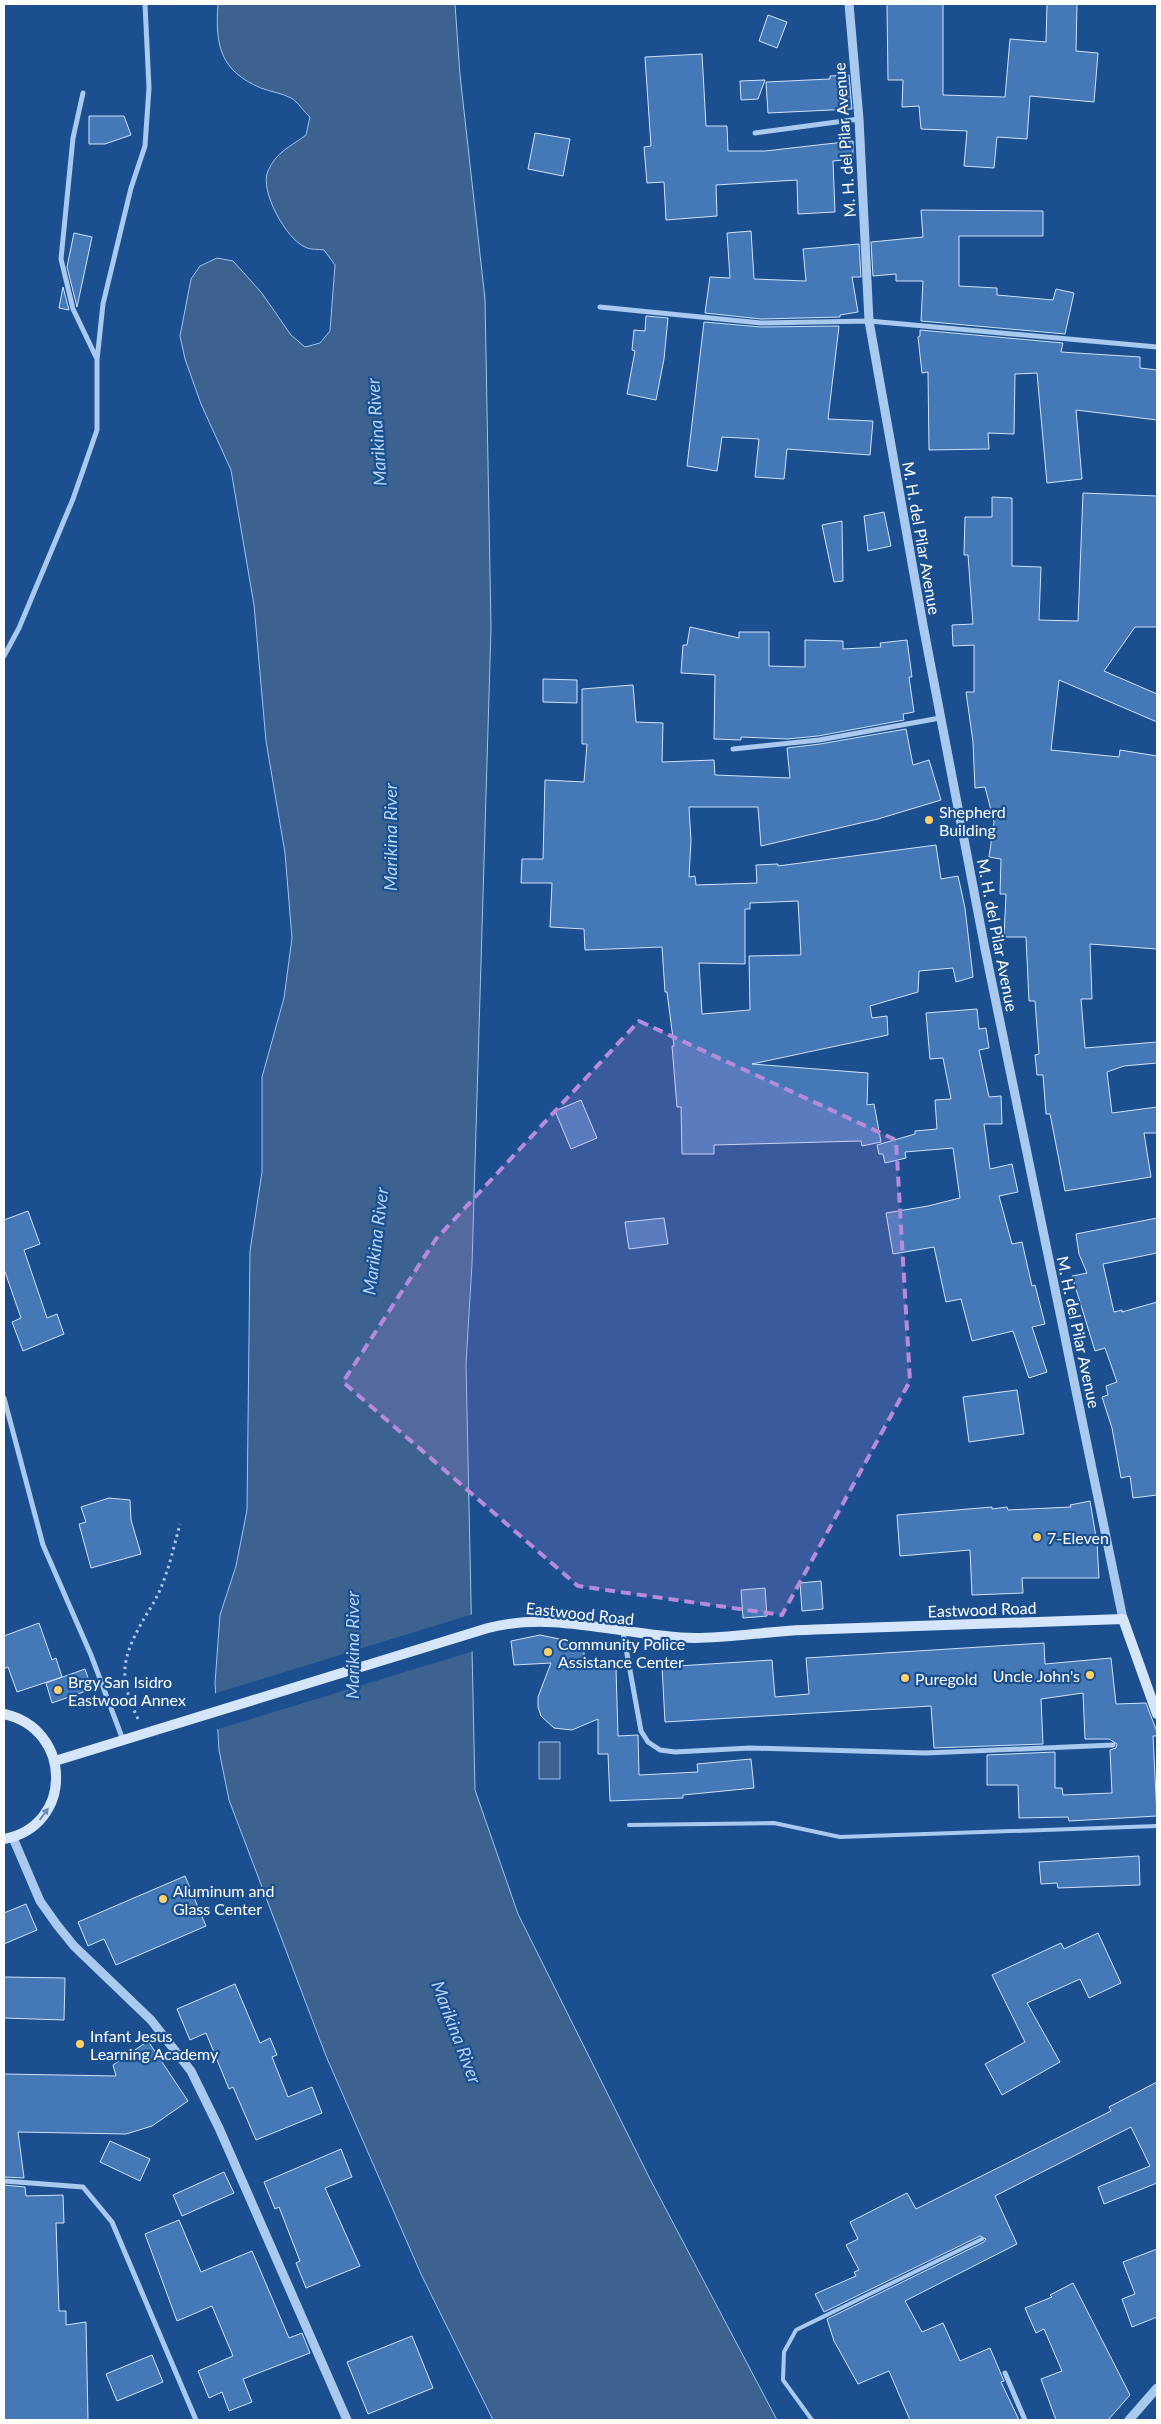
<svg xmlns="http://www.w3.org/2000/svg" width="1161" height="2424" viewBox="0 0 1161 2424" font-family="Lato,sans-serif">
	<style>
		.water { fill: #3c6290; stroke: #9cc4f0 }
		.pier { fill: #1b4f8f }
		.building { fill: #4478b7; stroke: #cfe3fa; fill-rule: evenodd }
		.lines { fill: none; stroke-linecap: round; stroke-linejoin: round }
		.path { stroke: #a9c9ee; stroke-width: 3; stroke-dasharray: 2.5 4; stroke-linecap: butt }
		.service { stroke: #a9c9ee; stroke-width: 4 }
		.minor { stroke: #a9c9ee; stroke-width: 5 }
		.tertiary { stroke: #a9c9ee; stroke-width: 9 }
		.secondary { stroke: #d6e6fa; stroke-width: 10 }
		.oneway { fill: #668bba }
		.marked { fill: #b68bdc; fill-opacity: 0.2; stroke: #b68bdc; stroke-width: 4; stroke-dasharray: 10 6; stroke-linejoin: round }
		.poi-dot { fill: #ffd166; stroke: #1b4f8f; stroke-width: 2 }
		.labels { text-anchor: middle; dominant-baseline: central; stroke-width: 4.5; stroke-linejoin: round; paint-order: stroke }
		.street-label { font-size: 16px; fill: #fff; stroke: #1b4f8f }
		.poi-label { font-size: 16px; fill: #fff; stroke: #1b4f8f; text-anchor: start }
		.water-label { font-size: 18px; font-style: italic; fill: #b5d3f5; stroke: #1b4f8f }
	</style>
	<rect width="100%" height="100%" fill="#1b4f8f"/>
	<!-- water -->
	<path class="water" d="M 218,4 L 455,4 L 460,75 L 485,299 L 491,628 L 472,1264 L 466,1364 L 475,1790 L 518,1914 L 650,2179 L 777,2420 L 493,2420 L 421,2274 L 326,2056 L 229,1800 L 219,1750 L 215,1683 L 220,1615 L 236,1566 L 247,1510 L 250,1251 L 262,1172 L 262,1077 L 284,998 L 292,938 L 285,853 L 266,741 L 254,605 L 231,470 L 201,404 L 185,359 L 180,336 L 191,279 L 200,266 L 217,258 L 233,261 L 261,292 L 291,335 L 305,347 L 320,343 L 330,331 L 335,265 L 324,250 C 319,249 310,250 305,247 C 286,239 259,190 268,171 C 276,152 290,147 306,135 L 310,117 C 304,112 298,102 291,98 C 282,93 271,92 261,88 C 220,71 215,45 218,4 Z
		M 539,1742 L 560,1742 L 560,1779 L 539,1779 Z"/>
	<!-- pier -->
	<path class="pier" d="M 473,1614 L 474,1651 L 215,1730 L 213,1694 Z"/>
	<!-- building -->
	<path class="building" d="M 887,4 L 943,4 L 943,95 L 1005,97 L 1010,39 L 1046,42 L 1047,4 L 1077,4 L 1076,51 L 1098,53 L 1094,102 L 1030,96 L 1027,139 L 997,137 L 994,168 L 964,166 L 967,131 L 921,129 L 919,106 L 902,107 L 903,80 L 888,80 Z
		M 768,15 L 787,22 L 777,48 L 759,41 Z
		M 702,54 L 706,126 L 727,126 L 728,151 L 765,151 L 853,141 L 853,159 L 833,161 L 835,212 L 798,214 L 797,180 L 716,185 L 717,216 L 666,220 L 664,182 L 647,183 L 644,147 L 651,146 L 645,57 Z
		M 849,75 L 852,109 L 768,113 L 766,82 L 830,79 L 830,76 Z
		M 765,80 L 758,99 L 741,100 L 740,81 Z
		M 89,116 L 124,116 L 131,135 L 105,144 L 89,144 Z
		M 535,133 L 570,139 L 563,176 L 528,169 Z
		M 921,210 L 1043,211 L 1043,236 L 959,236 L 959,286 L 997,288 L 997,295 L 1053,300 L 1056,289 L 1074,293 L 1065,334 L 921,321 L 923,281 L 896,281 L 896,274 L 873,276 L 871,242 L 923,237 Z
		M 751,231 L 754,279 L 806,281 L 803,249 L 859,244 L 861,277 L 852,277 L 858,312 L 840,315 L 840,317 L 761,319 L 705,313 L 710,277 L 730,278 L 727,233 Z
		M 74,233 L 92,237 L 77,307 L 67,267 Z
		M 63,287 L 69,310 L 59,308 Z
		M 646,316 L 668,318 L 664,359 L 656,400 L 627,394 L 635,351 L 632,350 L 634,330 L 645,331 Z
		M 704,322 L 761,327 L 839,326 L 828,419 L 873,421 L 870,455 L 787,449 L 784,479 L 755,477 L 759,439 L 722,437 L 717,471 L 687,466 Z
		M 920,330 L 1063,343 L 1061,352 L 1140,357 L 1140,368 L 1157,370 L 1157,420 L 1076,410 L 1082,479 L 1047,483 L 1037,373 L 1015,374 L 1014,434 L 988,433 L 989,449 L 929,450 L 928,372 L 922,373 L 918,337 L 920,336 Z
		M 1083,493 L 1157,496 L 1157,627 L 1135,627 L 1104,671 L 1157,694 L 1157,722 L 1059,680 L 1051,750 L 1119,757 L 1120,750 L 1157,756 L 1157,949 L 1090,944 L 1092,999 L 1081,999 L 1085,1048 L 1157,1042 L 1157,1063 L 1124,1066 L 1107,1072 L 1112,1113 L 1157,1107 L 1157,1133 L 1144,1133 L 1151,1177 L 1065,1191 L 1050,1114 L 1046,1114 L 1043,1075 L 1037,1075 L 1035,1055 L 1039,1054 L 1035,1001 L 1029,1001 L 1026,937 L 1004,937 L 1006,894 L 1000,894 L 1001,859 L 989,857 L 994,822 L 985,787 L 975,788 L 973,742 L 966,692 L 974,692 L 974,645 L 953,646 L 952,625 L 973,624 L 968,555 L 964,555 L 965,517 L 992,517 L 992,497 L 1012,498 L 1012,566 L 1041,567 L 1039,620 L 1078,621 Z
		M 884,512 L 891,546 L 868,551 L 864,516 Z
		M 842,521 L 843,581 L 834,582 L 822,525 Z
		M 690,627 L 739,638 L 739,632 L 769,632 L 769,666 L 805,667 L 805,640 L 843,641 L 843,649 L 881,647 L 880,643 L 907,640 L 912,677 L 909,677 L 914,712 L 903,714 L 904,720 L 818,736 L 787,739 L 741,737 L 741,740 L 714,739 L 715,675 L 681,673 L 683,645 L 687,645 Z
		M 543,679 L 577,680 L 577,703 L 543,702 Z
		M 633,685 L 636,722 L 663,723 L 662,762 L 714,760 L 715,775 L 790,778 L 787,748 L 820,744 L 906,729 L 913,765 L 929,760 L 941,800 L 878,819 L 761,846 L 758,807 L 689,807 L 691,841 L 689,877 L 695,876 L 696,885 L 757,883 L 756,865 L 778,864 L 778,866 L 936,845 L 941,879 L 958,876 L 965,908 L 973,977 L 956,982 L 953,968 L 919,971 L 918,992 L 870,1006 L 872,1018 L 887,1016 L 888,1035 L 752,1064 L 868,1073 L 867,1105 L 874,1104 L 881,1142 L 862,1146 L 861,1141 L 714,1145 L 714,1154 L 682,1154 L 681,1107 L 677,1107 L 672,1046 L 674,1046 L 667,992 L 665,992 L 662,947 L 585,950 L 584,929 L 550,927 L 552,883 L 521,883 L 522,859 L 543,859 L 545,780 L 584,782 L 587,744 L 582,744 L 582,689 ZM 798,901 L 801,955 L 749,956 L 750,1010 L 702,1014 L 699,963 L 745,964 L 745,909 L 750,909 L 750,903 Z
		M 977,1009 L 979,1029 L 986,1028 L 989,1048 L 979,1050 L 989,1097 L 1001,1096 L 1002,1124 L 984,1124 L 990,1169 L 1012,1164 L 1018,1192 L 999,1196 L 1012,1244 L 1022,1242 L 1032,1286 L 1035,1285 L 1045,1324 L 1032,1327 L 1047,1372 L 1029,1378 L 1013,1331 L 972,1341 L 961,1299 L 946,1302 L 934,1247 L 893,1254 L 886,1213 L 928,1206 L 960,1198 L 953,1148 L 905,1152 L 906,1158 L 885,1163 L 883,1154 L 879,1154 L 877,1145 L 915,1134 L 915,1131 L 937,1129 L 935,1100 L 951,1099 L 943,1058 L 930,1059 L 926,1013 Z
		M 581,1100 L 597,1138 L 571,1149 L 555,1111 Z
		M 28,1211 L 40,1244 L 24,1250 L 47,1318 L 57,1314 L 64,1334 L 23,1351 L 12,1322 L 21,1318 L 4,1269 L 4,1220 Z
		M 664,1218 L 668,1244 L 629,1249 L 625,1222 Z
		M 1157,1218 L 1157,1253 L 1103,1264 L 1114,1312 L 1122,1310 L 1122,1312 L 1157,1302 L 1157,1495 L 1133,1498 L 1130,1476 L 1121,1478 L 1112,1428 L 1102,1397 L 1108,1395 L 1106,1386 L 1117,1382 L 1105,1348 L 1095,1351 L 1072,1276 L 1087,1273 L 1079,1254 L 1076,1234 Z
		M 1017,1390 L 1024,1434 L 969,1442 L 963,1397 Z
		M 109,1498 L 130,1500 L 131,1520 L 141,1554 L 91,1568 L 79,1524 L 86,1522 L 81,1507 Z
		M 1090,1501 L 1097,1543 L 1099,1578 L 1022,1578 L 1023,1593 L 972,1595 L 970,1550 L 900,1556 L 897,1515 L 992,1507 L 992,1509 L 1007,1507 L 1008,1510 L 1071,1507 L 1070,1505 Z
		M 821,1581 L 823,1609 L 802,1611 L 800,1583 Z
		M 765,1588 L 767,1616 L 743,1618 L 741,1590 Z
		M 39,1623 L 52,1660 L 56,1658 L 62,1677 L 17,1692 L 8,1667 L 4,1669 L 4,1636 Z
		M 540,1635 L 584,1644 L 584,1668 L 616,1668 L 618,1736 L 638,1735 L 639,1775 L 698,1772 L 697,1764 L 751,1759 L 754,1788 L 683,1795 L 683,1798 L 610,1801 L 608,1754 L 598,1754 L 598,1719 L 572,1730 L 554,1728 L 541,1716 L 538,1707 L 538,1697 L 551,1663 L 514,1665 L 511,1641 Z
		M 1044,1643 L 1045,1664 L 1111,1658 L 1116,1704 L 1146,1703 L 1157,1732 L 1157,1736 L 1153,1736 L 1157,1816 L 1069,1821 L 1068,1817 L 1019,1818 L 1018,1785 L 987,1785 L 987,1755 L 1055,1752 L 1055,1788 L 1062,1788 L 1063,1795 L 1112,1793 L 1110,1750 L 1116,1748 L 1117,1744 L 1109,1739 L 1085,1739 L 1083,1693 L 1041,1699 L 1043,1744 L 934,1748 L 931,1706 L 665,1722 L 662,1667 L 772,1660 L 775,1697 L 809,1694 L 806,1658 Z
		M 85,1669 L 92,1689 L 52,1703 L 46,1683 Z
		M 1139,1856 L 1140,1885 L 1058,1888 L 1057,1883 L 1041,1884 L 1039,1862 Z
		M 185,1876 L 206,1926 L 116,1965 L 104,1939 L 88,1946 L 78,1922 Z
		M 26,1904 L 37,1930 L 4,1944 L 4,1913 Z
		M 1098,1933 L 1121,1983 L 1089,1998 L 1080,1979 L 1027,2003 L 1060,2062 L 1002,2095 L 985,2064 L 1025,2042 L 992,1975 L 1061,1943 L 1064,1949 Z
		M 4,1977 L 65,1978 L 64,2020 L 4,2018 Z
		M 235,1984 L 260,2043 L 270,2038 L 277,2055 L 272,2057 L 288,2097 L 312,2087 L 322,2113 L 256,2140 L 233,2087 L 229,2089 L 206,2033 L 190,2040 L 177,2009 Z
		M 148,2041 L 188,2101 L 152,2126 L 126,2134 L 18,2132 L 24,2178 L 4,2177 L 4,2074 L 116,2076 L 113,2065 Z
		M 1157,2082 L 1157,2183 L 1104,2204 L 1098,2187 L 1150,2166 L 1131,2127 L 995,2196 L 1017,2244 L 905,2301 L 922,2332 L 943,2323 L 960,2361 L 990,2348 L 1004,2381 L 1001,2382 L 1019,2420 L 910,2420 L 889,2371 L 858,2384 L 834,2341 L 827,2319 L 984,2242 L 986,2239 L 980,2236 L 824,2312 L 815,2294 L 856,2276 L 854,2272 L 859,2270 L 846,2245 L 858,2239 L 850,2222 L 907,2193 L 916,2209 L 1111,2111 L 1109,2107 Z
		M 110,2141 L 150,2159 L 140,2181 L 100,2162 Z
		M 341,2149 L 352,2177 L 325,2188 L 360,2266 L 306,2288 L 296,2263 L 300,2261 L 279,2207 L 275,2209 L 264,2182 Z
		M 224,2172 L 234,2193 L 182,2216 L 173,2195 Z
		M 4,2185 L 25,2187 L 26,2196 L 63,2195 L 64,2223 L 56,2223 L 59,2311 L 66,2311 L 66,2325 L 86,2322 L 88,2420 L 4,2420 Z
		M 179,2220 L 201,2272 L 252,2251 L 289,2338 L 302,2333 L 310,2353 L 243,2379 L 252,2402 L 229,2411 L 222,2392 L 209,2398 L 198,2371 L 233,2356 L 212,2306 L 177,2321 L 145,2234 Z
		M 1157,2249 L 1157,2317 L 1132,2327 L 1122,2299 L 1135,2294 L 1123,2262 Z
		M 1073,2283 L 1130,2395 L 1108,2420 L 1056,2420 L 1041,2379 L 1062,2371 L 1044,2329 L 1036,2333 L 1025,2308 L 1052,2297 L 1050,2295 Z
		M 412,2336 L 433,2388 L 368,2414 L 347,2362 Z
		M 152,2355 L 163,2382 L 117,2401 L 106,2374 Z"/>
	<g class="lines">
		<!-- path -->
		<path class="path" d="M 138,1719 C 120,1680 120,1662 141,1624 C 147,1613 155,1602 160,1590 C 169,1569 174,1546 180,1524"/>
		<!-- service -->
		<path class="service" d="M 629,1825 L 774,1823 L 840,1837 L 1157,1826
			M 812,2420 L 783,2380 L 784,2352 L 796,2330 L 982,2239"/>
		<!-- minor -->
		<path class="minor" d="M 83,93 L 73,138 L 61,259 L 73,309 L 97,359
			M 755,133 L 859,119
			M 600,307 L 761,323 L 869,321 L 1157,347
			M 4,656 L 19,628 L 73,499 L 97,430 L 97,360 L 103,304 L 131,188 L 145,146 L 149,88 L 145,4
			M 733,749 L 819,740 L 940,718
			M 4,1398 L 43,1545 L 91,1655 L 123,1740
			M 623,1632 L 641,1731 L 648,1742 L 660,1750 L 675,1752 L 750,1748 L 926,1753 L 1113,1745
			M 4,2181 L 83,2187 L 112,2222 L 196,2420
			M 1005,2373 L 1025,2420"/>
		<!-- tertiary -->
		<path class="tertiary" d="M 849,4 L 859,119 L 869,321 L 923,625 L 985,949 L 1123,1619
			M 13,1838 L 40,1901 L 57,1925 L 74,1946 L 151,2020 L 191,2071 L 219,2128 L 347,2420
			M 1129,2420 L 1157,2388"/>
		<!-- secondary -->
		<path class="secondary" d="M 4,1714 C 73,1729 74,1826 4,1839
			M 55,1761 L 488,1628 C 556,1610 626,1637 695,1638 C 732,1638 768,1631 804,1630 C 910,1626 1016,1623 1123,1619 L 1157,1714"/>
	</g>
	<!-- one-way arrows -->
	<defs><path id="oneway-solid" d="M-6-.8H1V-3.2L6.5 0L1 3.2V.8H-6Z" transform="scale(1.25)"/></defs>
	<use class="oneway" href="#oneway-solid" transform="translate(44 1814) rotate(-54)"/>
	<!-- marked area -->
	<path class="marked" d="M 639,1021 L 896,1140 L 910,1381 L 782,1615 L 578,1586 L 343,1382 L 436,1239 Z"/>
	<!-- markers -->
	<g class="poi-dot">
		<circle cx="929" cy="820" r="5"/>
		<circle cx="1037" cy="1537" r="5"/>
		<circle cx="548" cy="1652" r="5"/>
		<circle cx="1090" cy="1675" r="5"/>
		<circle cx="905" cy="1678" r="5"/>
		<circle cx="58" cy="1690" r="5"/>
		<circle cx="163" cy="1899" r="5"/>
		<circle cx="80" cy="2044" r="5"/>
	</g>
	<g class="labels">
		<!-- street labels -->
		<g class="street-label">
			<text transform="translate(844 140) rotate(-94)">M. H. del Pilar Avenue</text>
			<text transform="translate(922 538) rotate(80)">M. H. del Pilar Avenue</text>
			<text transform="translate(998 935) rotate(79)">M. H. del Pilar Avenue</text>
			<text transform="translate(1079 1332) rotate(78)">M. H. del Pilar Avenue</text>
			<text transform="translate(982 1609) rotate(-2)">Eastwood Road</text>
			<text transform="translate(580 1613) rotate(6)">Eastwood Road</text>
		</g>
		<!-- poi labels -->
		<g class="poi-label">
			<text x="939" y="811">Shepherd<tspan x="939" dy="18">Building</tspan></text>
			<text x="1047" y="1537">7-Eleven</text>
			<text x="558" y="1643">Community Police<tspan x="558" dy="18">Assistance Center</tspan></text>
			<text x="1080" y="1675" text-anchor="end">Uncle John's</text>
			<text x="915" y="1678">Puregold</text>
			<text x="68" y="1681">Brgy San Isidro<tspan x="68" dy="18">Eastwood Annex</tspan></text>
			<text x="173" y="1890">Aluminum and<tspan x="173" dy="18">Glass Center</tspan></text>
			<text x="90" y="2035">Infant Jesus<tspan x="90" dy="18">Learning Academy</tspan></text>
		</g>
		<!-- water labels -->
		<g class="water-label">
			<text transform="translate(376 432) rotate(-94)">Marikina River</text>
			<text transform="translate(390 837) rotate(-90)">Marikina River</text>
			<text transform="translate(375 1241) rotate(-83)">Marikina River</text>
			<text transform="translate(352 1645) rotate(-90)">Marikina River</text>
			<text transform="translate(457 2032) rotate(69)">Marikina River</text>
		</g>
	</g>
	<!-- border -->
	<rect width="1161" height="2424" fill="none" stroke="#ffffff" stroke-width="10"/>
</svg>
